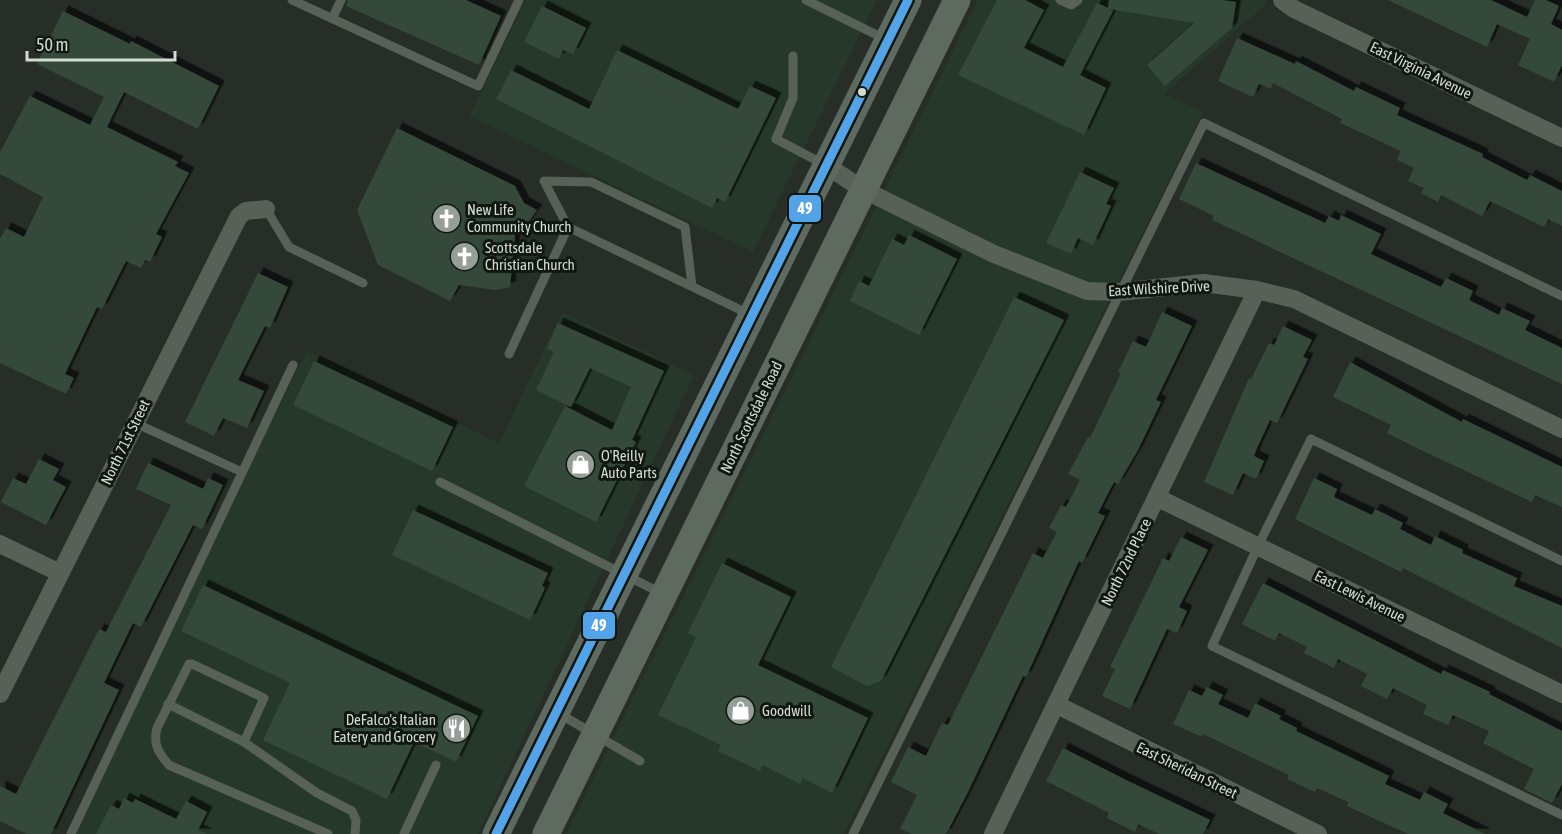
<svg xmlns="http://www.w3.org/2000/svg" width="1562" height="834" viewBox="0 0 1562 834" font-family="'Asap Condensed',sans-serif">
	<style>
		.built { fill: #263829 }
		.building { fill: #36483a; filter: url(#shadow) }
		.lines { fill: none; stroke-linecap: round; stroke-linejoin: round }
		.service { stroke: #576158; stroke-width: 9 }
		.minor { stroke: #576158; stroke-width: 18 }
		.primary { stroke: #5e6a60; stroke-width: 27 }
		.bus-1-casing { stroke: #101711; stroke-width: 14 }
		.bus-1 { stroke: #53a3e8; stroke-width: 9 }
		.bus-dot { fill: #d3dcd3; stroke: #101711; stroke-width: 2 }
		.labels { text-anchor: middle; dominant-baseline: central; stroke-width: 6; stroke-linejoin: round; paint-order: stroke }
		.street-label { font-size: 15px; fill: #d3dcd3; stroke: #101711 }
		.poi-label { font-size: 15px; fill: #d3dcd3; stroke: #101711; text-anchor: start }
		.line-badge { stroke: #101711; stroke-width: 2 }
		.badge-label { font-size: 16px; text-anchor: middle; font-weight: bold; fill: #fff }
	</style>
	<defs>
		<filter id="shadow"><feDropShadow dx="5.5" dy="-5.5" stdDeviation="0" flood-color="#0009"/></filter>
	</defs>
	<rect width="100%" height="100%" fill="#262e27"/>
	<!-- built -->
	<path class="built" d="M 526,0 L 877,0 L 753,252 L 469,116 Z
		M 978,0 L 1267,0 L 1264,6 L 1164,94 L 1203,112 L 844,834 L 566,834 Z
		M 562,312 L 694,375 L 478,834 L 76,834 L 236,493 L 307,351 L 499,443 Z"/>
	<!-- building -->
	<path class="building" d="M 348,0 L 466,0 L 501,16 L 479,65 L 346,6 Z
		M 997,0 L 1025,0 L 1044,10 L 1024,48 L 1063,67 L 1097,3 L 1108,8 L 1109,0 L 1221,0 L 1236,2 L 1232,28 L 1165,86 L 1147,65 L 1194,23 L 1109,9 L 1113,11 L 1080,75 L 1106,88 L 1084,135 L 958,75 Z
		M 1388,0 L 1491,0 L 1527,17 L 1535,0 L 1546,0 L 1559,6 L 1551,24 L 1562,30 L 1562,65 L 1554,82 L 1518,65 L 1530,39 L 1497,24 L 1487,47 Z
		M 542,6 L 586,28 L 573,54 L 563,50 L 559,59 L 524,42 Z
		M 63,11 L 130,44 L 131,41 L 219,86 L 198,129 L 124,92 L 107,127 L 178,162 L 175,166 L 189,173 L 156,234 L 162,237 L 150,262 L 145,260 L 141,268 L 126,261 L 102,309 L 97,307 L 65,374 L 74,378 L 66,394 L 0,363 L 0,239 L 6,228 L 24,237 L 43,197 L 0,174 L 0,152 L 30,96 L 90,125 L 104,97 L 37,64 Z
		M 1237,38 L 1295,64 L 1296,61 L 1354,91 L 1356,87 L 1400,108 L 1397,115 L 1483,154 L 1482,157 L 1527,180 L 1530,175 L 1562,191 L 1562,226 L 1548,219 L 1544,227 L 1490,201 L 1482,216 L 1441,195 L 1438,202 L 1421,193 L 1424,188 L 1408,181 L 1414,168 L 1397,160 L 1401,151 L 1340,123 L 1342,119 L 1273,83 L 1271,89 L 1259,84 L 1253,97 L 1218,81 Z
		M 617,50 L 738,109 L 750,86 L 776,98 L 725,202 L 717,198 L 712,208 L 496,99 L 511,70 L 589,109 Z
		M 397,128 L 515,186 L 524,203 L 537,210 L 526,225 L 516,226 L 510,287 L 495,290 L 459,285 L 450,301 L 378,265 L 357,210 Z
		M 1196,163 L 1325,223 L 1329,216 L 1339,221 L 1341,215 L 1381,234 L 1371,254 L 1441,287 L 1446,278 L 1473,291 L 1469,300 L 1499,315 L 1502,308 L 1530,321 L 1525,330 L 1562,348 L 1562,384 L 1212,220 L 1214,216 L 1179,199 Z
		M 1080,172 L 1114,188 L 1106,204 L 1111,206 L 1093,245 L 1078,238 L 1071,254 L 1046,243 Z
		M 909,235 L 957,259 L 919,335 L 850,301 L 859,281 L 869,286 L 892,239 L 904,245 Z
		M 258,273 L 288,287 L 270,328 L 265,326 L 238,380 L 264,391 L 247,428 L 223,418 L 214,436 L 185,422 Z
		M 1014,297 L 1064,320 L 881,681 L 867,686 L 831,667 Z
		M 1162,312 L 1192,326 L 1156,400 L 1161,402 L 1138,450 L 1118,484 L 1114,482 L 1098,513 L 1105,516 L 1082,563 L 1079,561 L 1026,677 L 1023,676 L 968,792 L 946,834 L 912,834 L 900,829 L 917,795 L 891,782 L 908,747 L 926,756 L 942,723 L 948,725 L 1033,553 L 1043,558 L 1057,532 L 1049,528 L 1061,505 L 1066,507 L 1080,480 L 1068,474 L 1088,437 L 1090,438 L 1121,373 L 1118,372 L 1133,341 L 1146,347 Z
		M 558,323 L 664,371 L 632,440 L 636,442 L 596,522 L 524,486 L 565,406 L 612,430 L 631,387 L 590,368 L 571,407 L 536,390 L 554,352 L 547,348 Z
		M 1283,326 L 1312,340 L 1303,357 L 1308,359 L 1277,423 L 1270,420 L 1257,448 L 1254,456 L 1264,461 L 1256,479 L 1243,473 L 1233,495 L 1204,482 L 1249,378 L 1251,379 L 1269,343 L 1274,345 Z
		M 314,361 L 453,427 L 432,471 L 293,405 Z
		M 1350,362 L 1462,422 L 1463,419 L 1562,467 L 1562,507 L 1535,495 L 1532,502 L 1419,449 L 1387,433 L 1391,425 L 1333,397 Z
		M 39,459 L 59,469 L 53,480 L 66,487 L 46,525 L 1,502 L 13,478 L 26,484 Z
		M 148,463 L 203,489 L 208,478 L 223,485 L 202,529 L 193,525 L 141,627 L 133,623 L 104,683 L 119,690 L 51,834 L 26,834 L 0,821 L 0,786 L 16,794 L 99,629 L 106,632 L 171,505 L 136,489 Z
		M 1314,478 L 1337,489 L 1334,497 L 1372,515 L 1375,509 L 1403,523 L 1400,529 L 1431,545 L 1435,536 L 1463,550 L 1462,553 L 1517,578 L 1514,586 L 1562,606 L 1562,648 L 1403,568 L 1401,572 L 1295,519 Z
		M 413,510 L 548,573 L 542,586 L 545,588 L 530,620 L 392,555 Z
		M 1181,537 L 1208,550 L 1179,607 L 1187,611 L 1177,633 L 1167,629 L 1130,709 L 1102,696 L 1115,669 L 1110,667 L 1163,558 L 1169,561 Z
		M 722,563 L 791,597 L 758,665 L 868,718 L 832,793 L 803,778 L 800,784 L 763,765 L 760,771 L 718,751 L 721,745 L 658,715 L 696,637 L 688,633 Z
		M 1263,583 L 1441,674 L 1443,670 L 1490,692 L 1489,694 L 1562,731 L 1562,784 L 1552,803 L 1524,789 L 1534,769 L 1483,743 L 1489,731 L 1453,715 L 1448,725 L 1423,714 L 1427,705 L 1393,688 L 1387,699 L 1361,686 L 1367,674 L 1338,659 L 1334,668 L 1304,653 L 1307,647 L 1279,633 L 1275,641 L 1242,624 Z
		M 203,585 L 478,716 L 456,762 L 414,742 L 387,799 L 263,740 L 290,683 L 181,631 Z
		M 1207,687 L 1223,695 L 1218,704 L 1248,718 L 1255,703 L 1281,716 L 1279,719 L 1297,728 L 1296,731 L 1389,776 L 1385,784 L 1420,800 L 1424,792 L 1448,804 L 1443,813 L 1485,834 L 1408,834 L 1347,806 L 1348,802 L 1317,788 L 1315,792 L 1287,779 L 1289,775 L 1203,734 L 1202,737 L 1173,724 L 1189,690 L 1202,696 Z
		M 1063,748 L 1126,780 L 1210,820 L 1203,834 L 1159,834 L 1138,824 L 1135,832 L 1107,818 L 1109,813 L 1046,781 Z
		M 124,798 L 133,803 L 135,799 L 176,819 L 186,801 L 207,812 L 198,830 L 207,834 L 96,834 L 111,805 L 119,809 Z"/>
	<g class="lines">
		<!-- service -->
		<path class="service" d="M 292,0 L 478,86 L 519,0
			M 806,0 L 885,39
			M 1060,0 L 1071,5 L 1078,0
			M 332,19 L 341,0
			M 793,56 L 793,98 L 776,139 L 825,165
			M 266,209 L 289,247 L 363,283
			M 568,227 L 544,181 L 591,182 L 685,227 L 692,286
			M 509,354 L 568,227 L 749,314
			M 135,423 L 242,472
			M 440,482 L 661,593
			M 1562,561 L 1311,439 L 1258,546 L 1212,646 L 1562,815
			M 168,704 L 244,742 L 317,793 L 352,811 L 356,820 L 355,834
			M 558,713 L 640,761
			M 244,742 L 264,698 L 192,664 L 189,664 L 157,728 C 153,745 158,752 169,765 L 328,834
			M 71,834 L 293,365
			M 404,834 L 436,765
			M 853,834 L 1204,123 L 1562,296"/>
		<!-- minor -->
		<path class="minor" d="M 1282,0 L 1294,9 L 1562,138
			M 826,165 L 862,189 L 994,254 L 1087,291 L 1119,292 L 1203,283 L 1257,290 L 1294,299 L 1562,429
			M 1158,498 L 1562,694
			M 0,544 L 60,573
			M 0,694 L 239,216 L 246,211 L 266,209
			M 1057,705 L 1318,834
			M 993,834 L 1257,290"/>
		<!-- primary -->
		<path class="primary" d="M 496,834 L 908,0
			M 546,834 L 957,0"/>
		<defs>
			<path id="bus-1" d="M 496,834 L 908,0"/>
		</defs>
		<!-- bus-1 casing -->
		<use href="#bus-1" class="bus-1-casing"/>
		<!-- bus-1 -->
		<use href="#bus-1" class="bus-1"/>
	</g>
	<!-- icons -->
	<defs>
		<symbol id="church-disc" viewBox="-11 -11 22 22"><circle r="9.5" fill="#969f97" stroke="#101711"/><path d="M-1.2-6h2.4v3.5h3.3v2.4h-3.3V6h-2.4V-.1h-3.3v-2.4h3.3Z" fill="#fff"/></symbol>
		<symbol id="shop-disc" viewBox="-11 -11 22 22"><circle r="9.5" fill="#969f97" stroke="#101711"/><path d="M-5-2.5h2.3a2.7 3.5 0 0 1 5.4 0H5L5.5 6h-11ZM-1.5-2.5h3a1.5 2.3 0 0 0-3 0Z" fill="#fff"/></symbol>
		<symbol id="restaurant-disc" viewBox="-11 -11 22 22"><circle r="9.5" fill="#969f97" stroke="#101711"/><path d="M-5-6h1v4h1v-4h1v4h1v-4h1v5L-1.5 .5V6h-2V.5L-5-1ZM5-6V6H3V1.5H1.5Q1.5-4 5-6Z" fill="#fff"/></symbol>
	</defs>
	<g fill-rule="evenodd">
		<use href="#church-disc" x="430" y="202" width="33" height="33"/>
		<use href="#church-disc" x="448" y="240" width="33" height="33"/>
		<use href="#shop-disc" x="564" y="448" width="33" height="33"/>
		<use href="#shop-disc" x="724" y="694" width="33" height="33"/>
		<use href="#restaurant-disc" x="440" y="712" width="33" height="33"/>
	</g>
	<!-- markers -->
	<circle class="bus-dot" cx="862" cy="92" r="5"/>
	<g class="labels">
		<!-- street labels -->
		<g class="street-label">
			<text transform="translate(1421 70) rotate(26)">East Virginia Avenue</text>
			<text transform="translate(1159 288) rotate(-3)">East Wilshire Drive</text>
			<text transform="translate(751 417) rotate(-64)">North Scottsdale Road</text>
			<text transform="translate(125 442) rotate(-64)">North 71st Street</text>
			<text transform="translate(1126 562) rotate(-64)">North 72nd Place</text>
			<text transform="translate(1360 596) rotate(26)">East Lewis Avenue</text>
			<text transform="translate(1187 770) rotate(26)">East Sheridan Street</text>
		</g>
		<!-- poi labels -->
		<g class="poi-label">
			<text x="467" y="209">New Life<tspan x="467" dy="17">Community Church</tspan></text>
			<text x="485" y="247">Scottsdale<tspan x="485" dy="17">Christian Church</tspan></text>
			<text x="601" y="455">O'Reilly<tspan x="601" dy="17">Auto Parts</tspan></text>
			<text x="762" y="710">Goodwill</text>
			<text x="436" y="719" text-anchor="end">DeFalco's Italian<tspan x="436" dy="17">Eatery and Grocery</tspan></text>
		</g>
	</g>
	<g class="line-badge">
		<rect x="788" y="194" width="34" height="29" rx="6" fill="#53a3e8"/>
		<rect x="582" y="611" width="34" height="29" rx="6" fill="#53a3e8"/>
	</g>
	<g class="badge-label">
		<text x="805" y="214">49</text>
		<text x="599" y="631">49</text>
	</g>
	<!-- scale -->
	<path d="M27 51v9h148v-9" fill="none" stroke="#d3dcd3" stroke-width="3"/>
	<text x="36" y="51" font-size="18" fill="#d3dcd3" stroke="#101711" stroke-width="4.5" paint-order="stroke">50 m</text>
</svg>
